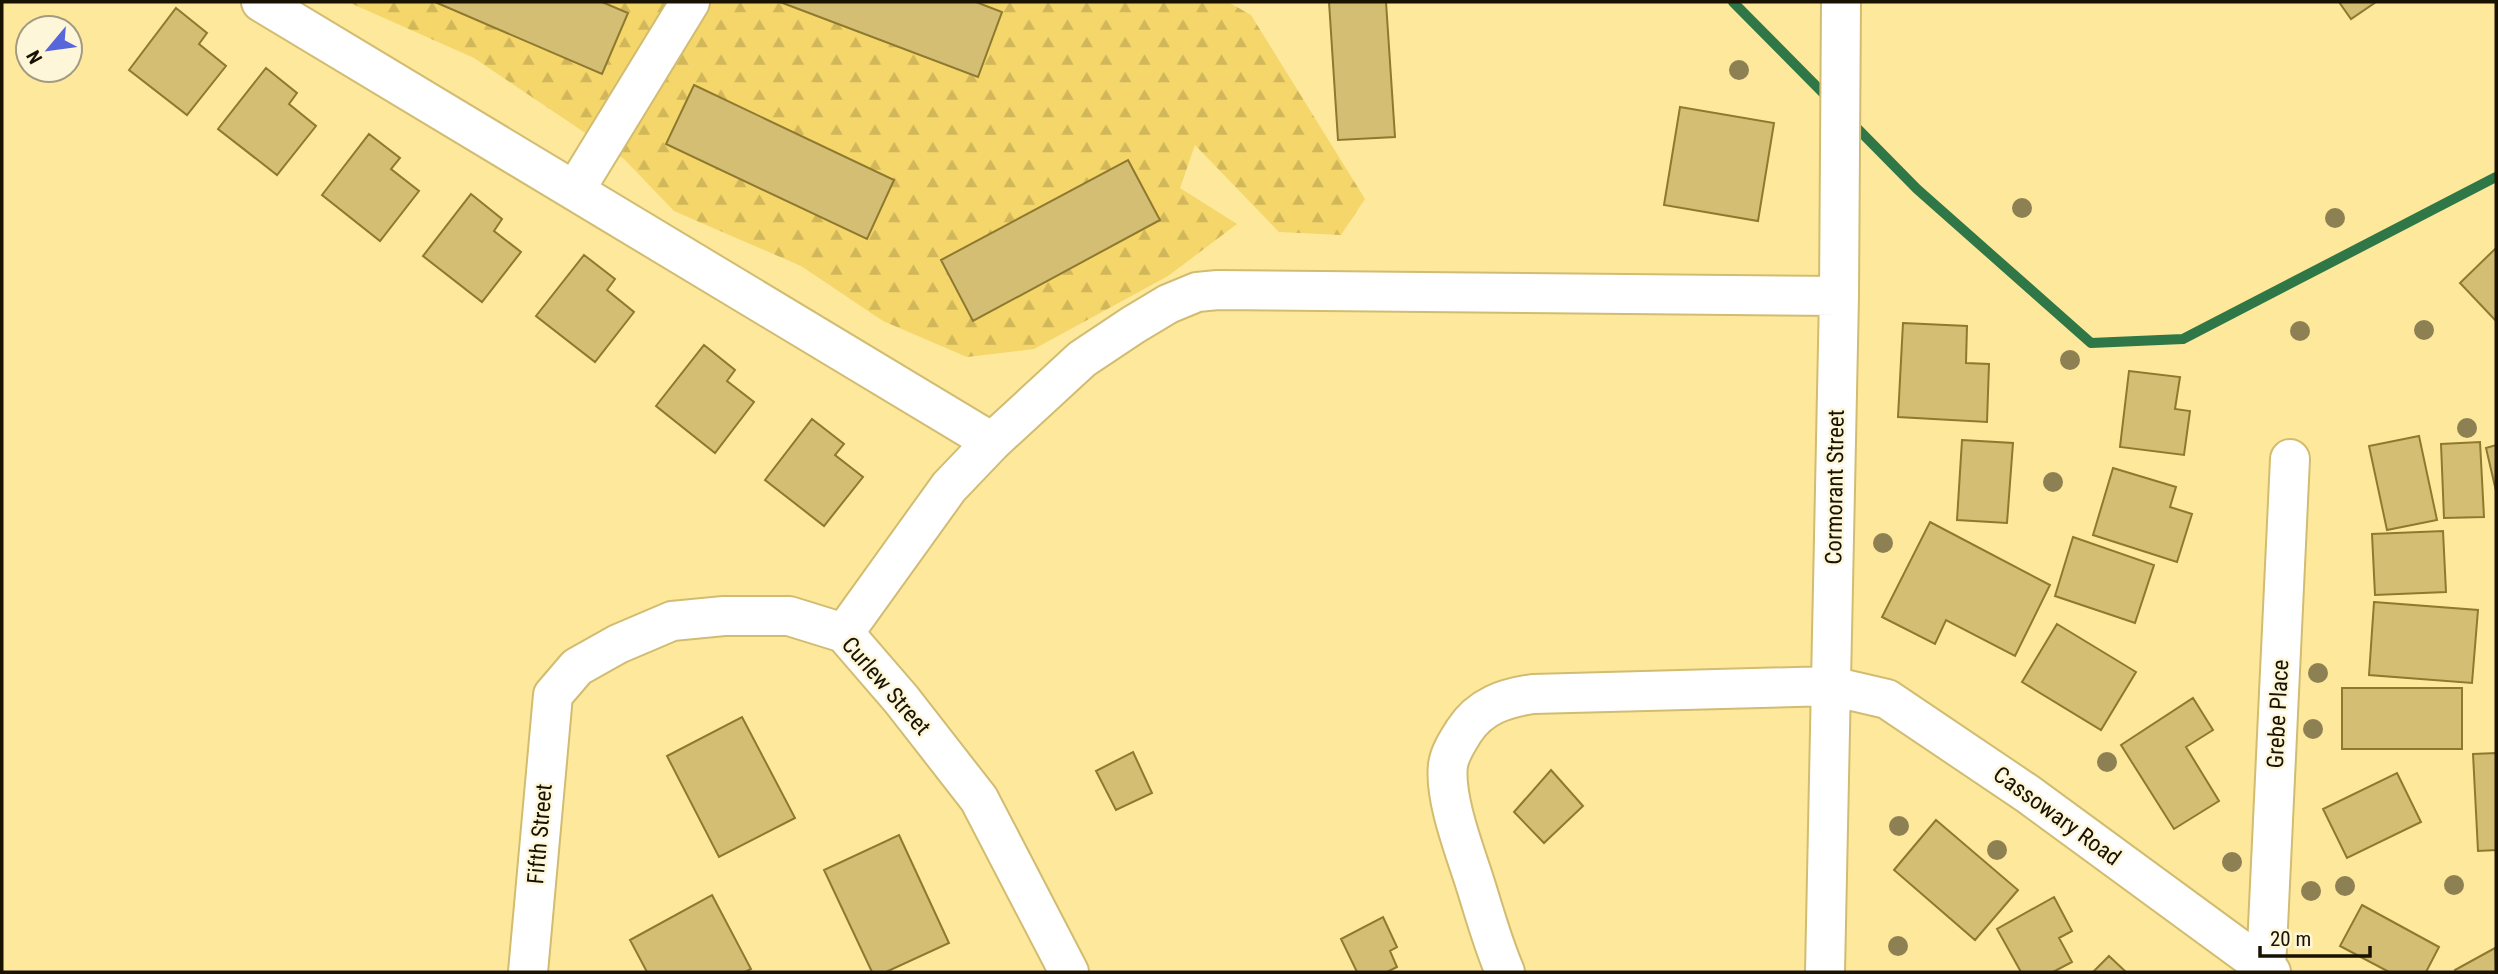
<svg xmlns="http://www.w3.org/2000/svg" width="2498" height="974" viewBox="0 0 2498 974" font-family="'Roboto Condensed',sans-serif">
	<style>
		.forest { fill: url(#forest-firs) }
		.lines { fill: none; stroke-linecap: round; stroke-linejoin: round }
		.stream { stroke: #2f7746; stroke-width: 10 }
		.building { fill: #d3be73; stroke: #8e792e; stroke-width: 2 }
		.street-casing { stroke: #d1bc71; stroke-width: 42 }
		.street { stroke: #fff; stroke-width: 38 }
		.tree { fill: #8d8053 }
		.labels { text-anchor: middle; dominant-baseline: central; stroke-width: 5; stroke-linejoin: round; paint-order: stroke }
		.street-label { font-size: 23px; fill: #191200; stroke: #fef6d9 }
	</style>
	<defs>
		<pattern id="forest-firs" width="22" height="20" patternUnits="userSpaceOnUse" patternTransform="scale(1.75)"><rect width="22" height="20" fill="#f4d66a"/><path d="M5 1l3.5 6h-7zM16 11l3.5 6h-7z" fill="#d1b75a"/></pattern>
	</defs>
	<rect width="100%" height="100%" fill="#fee89c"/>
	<!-- forest -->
	<path class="forest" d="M 348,2 L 1228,2 L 1251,15 L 1365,199 L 1341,235 L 1279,232 L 1195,145 L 1180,188 L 1237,224 L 1168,276 L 1034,349 L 967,357 L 883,321 L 801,266 L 674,211 L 624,159 L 474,58 Z"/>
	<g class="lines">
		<!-- stream -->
		<path class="stream" d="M 1733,2 L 1831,101
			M 1849,120 L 1917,189 L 2091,343 L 2183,339 L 2496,177"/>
	</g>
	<!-- building -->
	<path class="building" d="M 435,2 L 602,2 L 628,13 L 602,74 Z
		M 780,2 L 976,2 L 1002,12 L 978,77 Z
		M 1329,2 L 1386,2 L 1395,137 L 1338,140 Z
		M 2339,2 L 2376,2 L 2351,19 Z
		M 176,8 L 207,33 L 199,44 L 226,66 L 187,115 L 129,70 Z
		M 266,68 L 297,93 L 289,104 L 316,126 L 277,175 L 218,129 Z
		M 694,85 L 894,180 L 867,239 L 666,144 Z
		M 1680,107 L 1774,123 L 1758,221 L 1664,205 Z
		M 369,134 L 400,158 L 391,169 L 419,191 L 380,241 L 322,195 Z
		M 1128,160 L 1160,220 L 973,321 L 941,260 Z
		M 471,194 L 502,219 L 494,231 L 521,252 L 482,302 L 423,256 Z
		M 2496,248 L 2496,321 L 2460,283 Z
		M 584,255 L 615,279 L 607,290 L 634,312 L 595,362 L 536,316 Z
		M 1903,323 L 1967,326 L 1966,363 L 1989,364 L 1987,422 L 1898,417 Z
		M 704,345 L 735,370 L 727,381 L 754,402 L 715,453 L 656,406 Z
		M 2129,371 L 2180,377 L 2175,409 L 2190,411 L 2184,455 L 2120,447 Z
		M 812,419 L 844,444 L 835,455 L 863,477 L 824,526 L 765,480 Z
		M 2419,436 L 2437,520 L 2387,530 L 2369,446 Z
		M 1962,440 L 2013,443 L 2007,523 L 1957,520 Z
		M 2480,442 L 2484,517 L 2444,518 L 2441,444 Z
		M 2496,445 L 2496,491 L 2486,448 Z
		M 2113,468 L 2176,487 L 2170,507 L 2192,514 L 2177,562 L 2093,535 Z
		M 1930,522 L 2050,585 L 2015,656 L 1946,620 L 1935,644 L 1882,617 Z
		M 2443,531 L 2446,592 L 2375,595 L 2372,534 Z
		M 2073,537 L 2154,565 L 2135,623 L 2055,596 Z
		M 2374,602 L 2478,610 L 2472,683 L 2369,675 Z
		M 2057,624 L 2136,672 L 2101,730 L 2022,682 Z
		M 2342,688 L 2462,688 L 2462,749 L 2342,749 Z
		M 2193,698 L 2213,730 L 2186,747 L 2219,801 L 2174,829 L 2121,745 Z
		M 742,717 L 795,818 L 719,857 L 667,756 Z
		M 1133,752 L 1152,793 L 1116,810 L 1096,771 Z
		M 2496,753 L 2496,850 L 2478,851 L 2473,754 Z
		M 1551,770 L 1583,806 L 1544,843 L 1514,812 Z
		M 2397,773 L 2421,822 L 2347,858 L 2323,809 Z
		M 1936,820 L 2018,890 L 1975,940 L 1894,870 Z
		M 899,835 L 949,943 L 886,972 L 872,972 L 824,870 Z
		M 712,895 L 751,969 L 745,972 L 647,972 L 630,940 Z
		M 2054,897 L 2072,931 L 2059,938 L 2072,962 L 2053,972 L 2021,972 L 1997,929 Z
		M 2362,905 L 2439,947 L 2426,972 L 2389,972 L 2340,946 Z
		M 1383,917 L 1397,947 L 1390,951 L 1397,967 L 1387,972 L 1357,972 L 1341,939 Z
		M 2495,948 L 2496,972 L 2456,972 L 2455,970 Z
		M 2109,956 L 2126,972 L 2093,972 Z"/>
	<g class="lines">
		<defs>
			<path id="street" d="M 261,2 L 992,442
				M 575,190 L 690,2
				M 844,633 L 949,487 L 992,442 L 1082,359 L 1133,325 L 1168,304 L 1197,292 L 1218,290 L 1839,296
				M 2266,969 L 2290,459
				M 528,972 L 553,695 L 577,667 L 618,644 L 672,621 L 724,616 L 789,616 L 844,633 L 901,699 L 979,799 L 1069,972
				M 1505,972 C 1492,942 1484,911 1474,880 C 1464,849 1444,797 1448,765 C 1450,752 1458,741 1464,731 C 1480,706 1505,698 1533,694 L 1831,686 L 1887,699 L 2028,794 L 2271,972
				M 1825,972 L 1839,296 L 1841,2"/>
		</defs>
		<!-- street casing -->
		<use href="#street" class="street-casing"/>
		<!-- street -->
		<use href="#street" class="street"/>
	</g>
	<!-- trees -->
	<g class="tree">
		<circle cx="1739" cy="70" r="10"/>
		<circle cx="2022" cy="208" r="10"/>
		<circle cx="2335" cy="218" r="10"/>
		<circle cx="2424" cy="330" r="10"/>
		<circle cx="2300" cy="331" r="10"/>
		<circle cx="2070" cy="360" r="10"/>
		<circle cx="2467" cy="428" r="10"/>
		<circle cx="2053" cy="482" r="10"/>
		<circle cx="1883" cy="543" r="10"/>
		<circle cx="2318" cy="673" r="10"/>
		<circle cx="2313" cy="729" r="10"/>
		<circle cx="2107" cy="762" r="10"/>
		<circle cx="1899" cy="826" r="10"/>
		<circle cx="1997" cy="850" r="10"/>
		<circle cx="2232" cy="862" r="10"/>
		<circle cx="2454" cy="885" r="10"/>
		<circle cx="2345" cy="886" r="10"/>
		<circle cx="2311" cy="891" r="10"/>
		<circle cx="1898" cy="946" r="10"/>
	</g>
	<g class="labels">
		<!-- street labels -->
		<g class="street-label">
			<text transform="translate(1835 487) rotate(-89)">Cormorant Street</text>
			<text transform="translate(886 686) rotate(49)">Curlew Street</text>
			<text transform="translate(2278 714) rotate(-87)">Grebe Place</text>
			<text transform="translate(2057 816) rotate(36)">Cassowary Road</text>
			<text transform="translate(540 834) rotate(-85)">Fifth Street</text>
		</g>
	</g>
	<!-- border -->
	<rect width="2498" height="974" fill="none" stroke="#191200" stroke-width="7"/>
	<!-- north arrow -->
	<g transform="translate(49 49) rotate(241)"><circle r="33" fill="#fef6d9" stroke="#a29b82" stroke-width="2"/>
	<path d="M0-5L12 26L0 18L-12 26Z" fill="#5866dc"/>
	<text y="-10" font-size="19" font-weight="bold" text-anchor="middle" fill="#191200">N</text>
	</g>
	<!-- scale -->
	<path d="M2260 946v10h110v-10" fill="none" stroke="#191200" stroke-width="3.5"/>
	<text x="2270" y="946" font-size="21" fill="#191200" stroke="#fef6d9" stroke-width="5" paint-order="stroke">20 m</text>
</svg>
